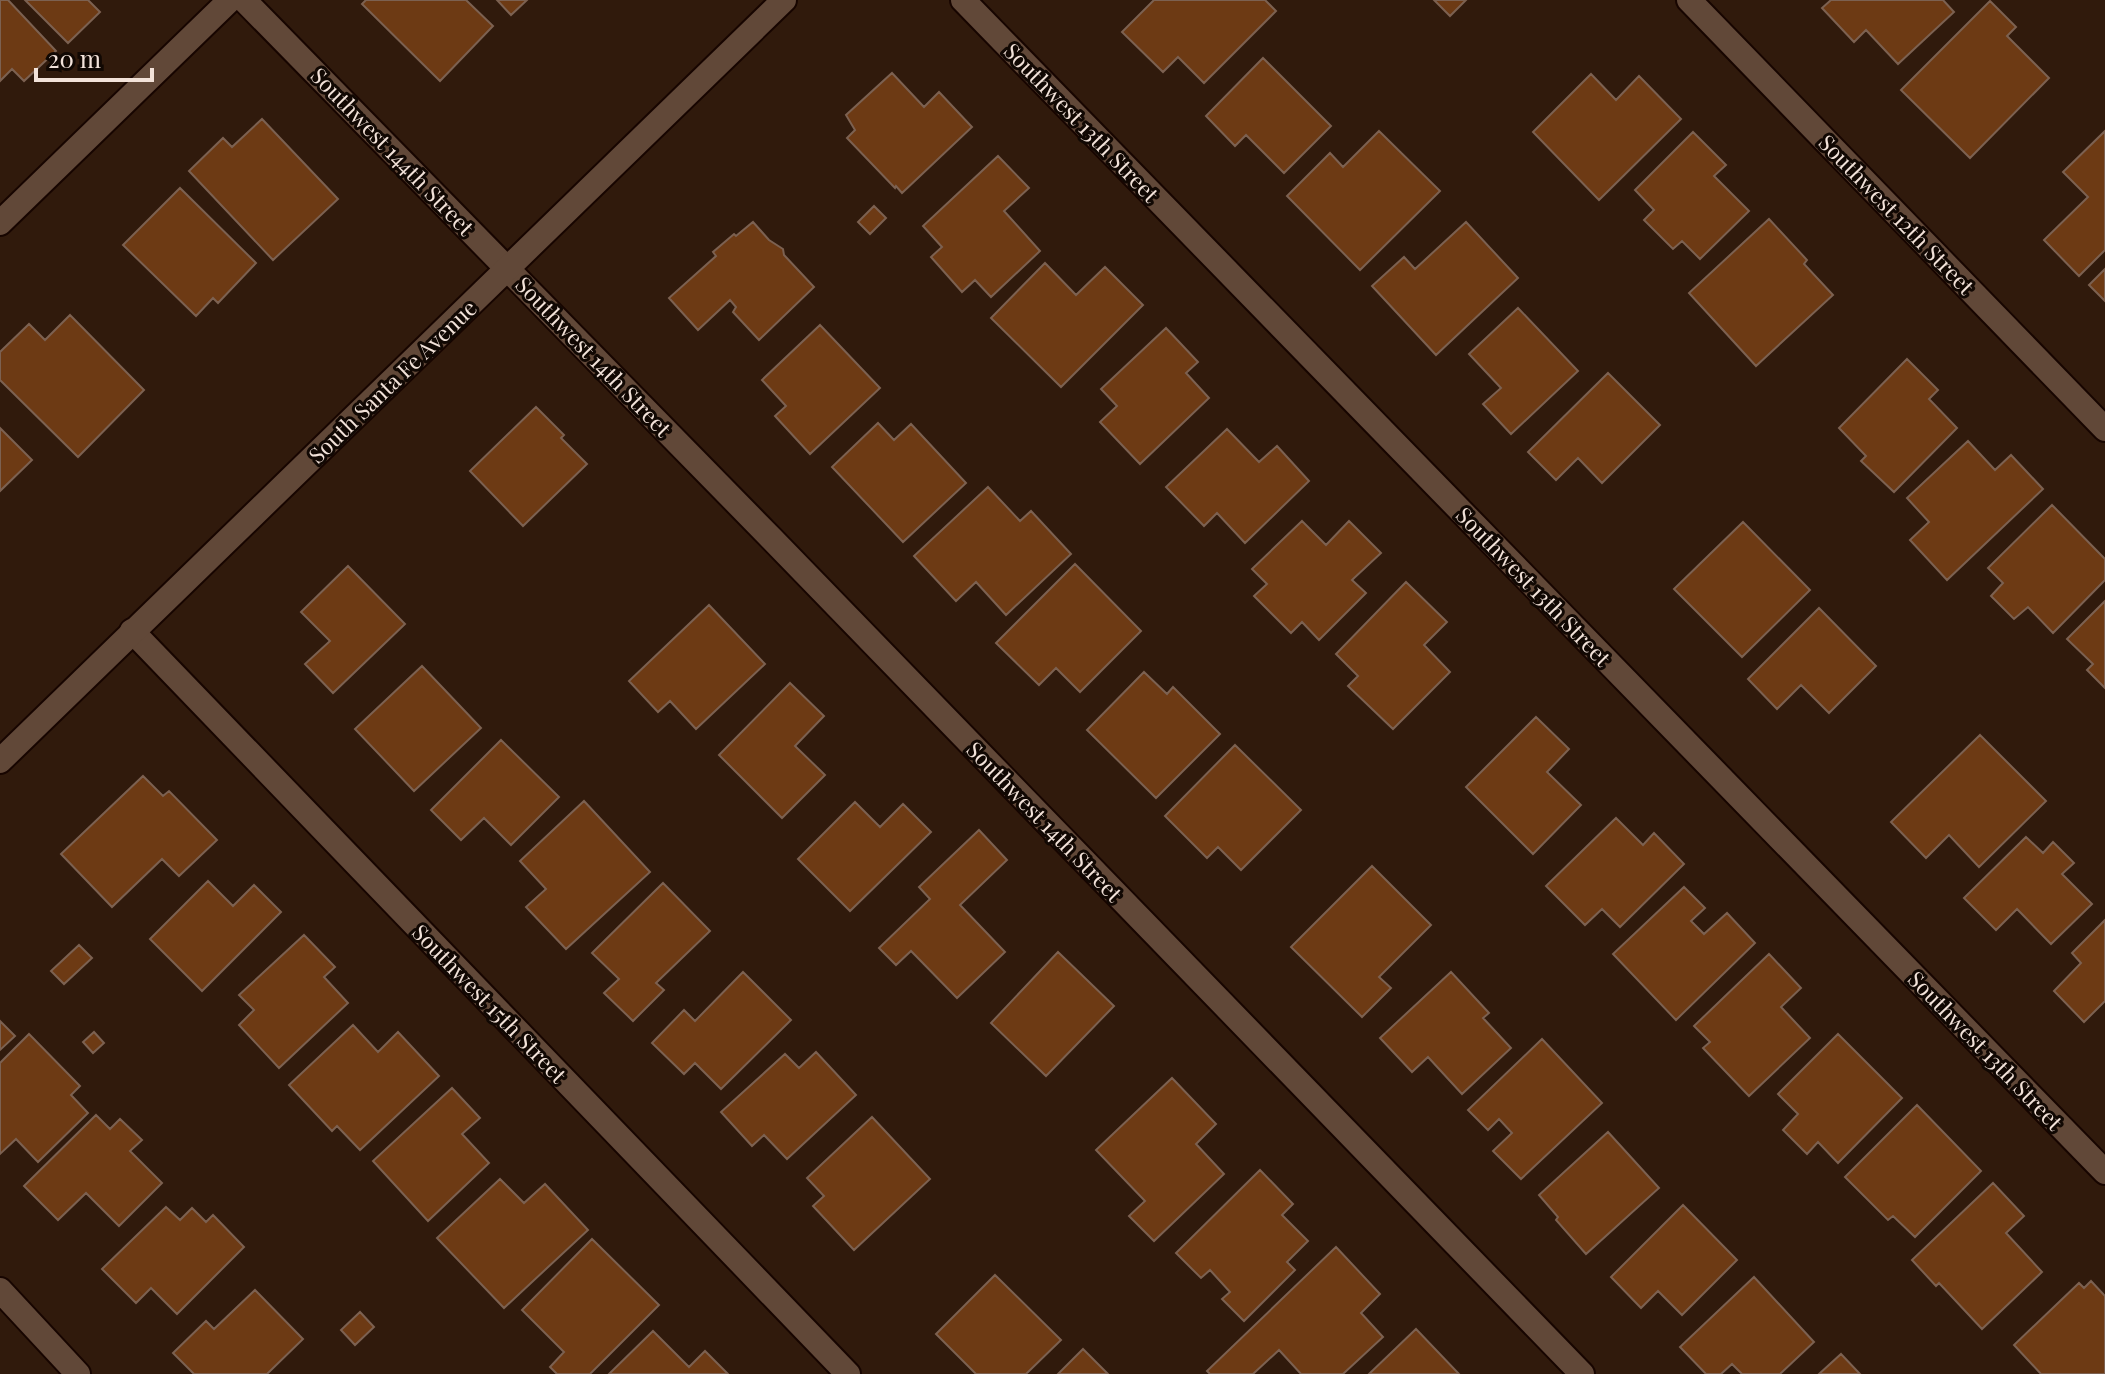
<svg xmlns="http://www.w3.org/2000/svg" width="2105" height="1374" viewBox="0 0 2105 1374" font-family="'Playfair Display',serif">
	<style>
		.building { fill: #6d3a14; stroke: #7c6151; stroke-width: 2 }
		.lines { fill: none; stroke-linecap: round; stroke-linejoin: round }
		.street-casing { stroke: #170500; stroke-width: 28 }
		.secondary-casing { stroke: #170500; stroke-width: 28 }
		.street { stroke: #614838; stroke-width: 24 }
		.secondary { stroke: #614838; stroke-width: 24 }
		.labels { text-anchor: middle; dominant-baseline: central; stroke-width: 6; stroke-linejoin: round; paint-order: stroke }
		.street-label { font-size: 22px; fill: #f2e2d9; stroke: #110803 }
	</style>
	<rect width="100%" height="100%" fill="#301a0c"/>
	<!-- building -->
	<path class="building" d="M 0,0 L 8,0 L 56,51 L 24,81 L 12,69 L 0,81 Z
		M 25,0 L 88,0 L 100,12 L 68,43 Z
		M 366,0 L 466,0 L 493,26 L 440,81 L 362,4 Z
		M 497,0 L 527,0 L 511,15 Z
		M 1154,0 L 1265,0 L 1276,11 L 1204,83 L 1178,57 L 1163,72 L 1122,32 Z
		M 1434,0 L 1466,0 L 1450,16 Z
		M 1831,0 L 1943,0 L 1954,12 L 1898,64 L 1866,30 L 1854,42 L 1822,8 Z
		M 1990,1 L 2016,27 L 2007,36 L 2049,78 L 1970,158 L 1901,90 Z
		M 1263,58 L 1331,126 L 1284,173 L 1246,135 L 1235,146 L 1206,116 Z
		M 892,73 L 924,107 L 939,92 L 972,127 L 902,193 L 896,186 L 895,188 L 847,138 L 855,130 L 846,115 Z
		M 1591,74 L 1616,100 L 1639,76 L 1681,119 L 1599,200 L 1533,132 Z
		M 262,119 L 338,199 L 273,260 L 189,171 L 223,138 L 232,147 Z
		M 1379,131 L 1440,191 L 1360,270 L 1287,196 L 1330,153 L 1343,167 Z
		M 2105,131 L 2105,250 L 2079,276 L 2044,240 L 2088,197 L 2063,172 Z
		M 1693,132 L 1726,165 L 1714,176 L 1749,211 L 1700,259 L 1682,241 L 1673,249 L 1644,220 L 1654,210 L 1635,190 Z
		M 998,156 L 1029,188 L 1004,211 L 1040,251 L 991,297 L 975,280 L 962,292 L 931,257 L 942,247 L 923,226 Z
		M 180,188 L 256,263 L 218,303 L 213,298 L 196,316 L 123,245 Z
		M 874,206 L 886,218 L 870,234 L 858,222 Z
		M 1769,219 L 1807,260 L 1804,264 L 1833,295 L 1756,366 L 1689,293 Z
		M 753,222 L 769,240 L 783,249 L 784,255 L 814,287 L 759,340 L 733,312 L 736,307 L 730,300 L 698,330 L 669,298 L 716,256 L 713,252 L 734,234 L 736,236 Z
		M 1466,222 L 1518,278 L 1436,355 L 1372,286 L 1404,257 L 1415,269 Z
		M 1045,263 L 1076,295 L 1105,267 L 1143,305 L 1061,387 L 991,318 Z
		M 2105,269 L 2105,301 L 2089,285 Z
		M 1518,308 L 1578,371 L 1511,434 L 1483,404 L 1501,388 L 1469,354 Z
		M 70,315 L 144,390 L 78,457 L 0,380 L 0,352 L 29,324 L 45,340 Z
		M 820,325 L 880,388 L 810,454 L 775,416 L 786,406 L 762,380 Z
		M 1166,328 L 1198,362 L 1186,373 L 1209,398 L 1140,464 L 1100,422 L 1117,406 L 1101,389 Z
		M 1907,359 L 1938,390 L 1929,399 L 1957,428 L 1894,492 L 1861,461 L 1866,456 L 1839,428 Z
		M 1608,373 L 1660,425 L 1602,483 L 1578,458 L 1556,480 L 1528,452 Z
		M 536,407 L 564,435 L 561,438 L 587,464 L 523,526 L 470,471 Z
		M 878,423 L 894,440 L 911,424 L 966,483 L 903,542 L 832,467 Z
		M 0,428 L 32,460 L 0,491 Z
		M 1227,429 L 1259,462 L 1277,446 L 1309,481 L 1245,543 L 1217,513 L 1204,526 L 1166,487 Z
		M 1968,441 L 1995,470 L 2011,455 L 2043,489 L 1947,580 L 1910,540 L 1929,522 L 1907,498 Z
		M 988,487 L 1020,521 L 1031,511 L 1071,554 L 1006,615 L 976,582 L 956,601 L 914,556 Z
		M 2052,505 L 2105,559 L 2105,580 L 2053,633 L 2028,607 L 2014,619 L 1991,596 L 2003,583 L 1988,568 Z
		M 1302,521 L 1326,545 L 1349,521 L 1381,553 L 1352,580 L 1366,593 L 1319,640 L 1302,622 L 1291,633 L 1254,596 L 1267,584 L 1252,569 Z
		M 1743,522 L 1810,590 L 1742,657 L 1674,589 Z
		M 1075,564 L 1141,631 L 1080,692 L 1056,668 L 1039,685 L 996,643 Z
		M 348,566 L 405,624 L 333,693 L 305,664 L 330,641 L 301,612 Z
		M 1406,582 L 1447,622 L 1424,645 L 1450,672 L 1393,729 L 1348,686 L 1358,676 L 1336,654 Z
		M 2105,601 L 2105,688 L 2087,670 L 2093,664 L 2067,639 Z
		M 709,605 L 765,664 L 696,729 L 670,701 L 658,712 L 629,681 Z
		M 1819,608 L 1876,666 L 1829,713 L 1801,685 L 1777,709 L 1748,679 Z
		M 422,666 L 481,728 L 414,791 L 355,729 Z
		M 1144,672 L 1167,694 L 1173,687 L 1220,734 L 1156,798 L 1087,730 Z
		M 790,683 L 824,716 L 795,746 L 825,775 L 782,818 L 719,755 Z
		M 1536,717 L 1569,749 L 1547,772 L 1581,805 L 1533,854 L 1466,787 Z
		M 1980,735 L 2046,801 L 1979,867 L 1949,835 L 1926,858 L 1891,822 Z
		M 501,740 L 559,797 L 511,845 L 484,818 L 461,840 L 431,810 Z
		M 1235,745 L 1301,810 L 1241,870 L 1218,847 L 1207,858 L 1165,816 Z
		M 143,776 L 163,796 L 169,791 L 217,840 L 179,876 L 162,859 L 112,907 L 61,854 Z
		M 584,801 L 650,872 L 566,949 L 526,907 L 546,889 L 520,861 Z
		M 855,802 L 880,827 L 903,804 L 931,832 L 850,911 L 798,859 Z
		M 1616,818 L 1643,845 L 1654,833 L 1684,864 L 1620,927 L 1602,909 L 1585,925 L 1546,886 Z
		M 979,830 L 1007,860 L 960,905 L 1005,952 L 957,998 L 911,951 L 896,965 L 879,948 L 930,899 L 919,887 Z
		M 2026,837 L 2043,853 L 2053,842 L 2074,863 L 2062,874 L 2092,904 L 2051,944 L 2017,909 L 1996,930 L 1964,898 Z
		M 1372,866 L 1431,925 L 1379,977 L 1391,988 L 1362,1017 L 1291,947 Z
		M 208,881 L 233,906 L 254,885 L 281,912 L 202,991 L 150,939 Z
		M 663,883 L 710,931 L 656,983 L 664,990 L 633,1021 L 604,993 L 619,979 L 592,953 Z
		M 1684,887 L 1705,908 L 1691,921 L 1704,934 L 1727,913 L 1755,943 L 1676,1020 L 1613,954 Z
		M 2105,920 L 2105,1001 L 2084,1022 L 2054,991 L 2081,963 L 2072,953 Z
		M 304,935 L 335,967 L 324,977 L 348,1003 L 279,1068 L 239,1025 L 254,1010 L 239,995 Z
		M 79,945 L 92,958 L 64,984 L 51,971 Z
		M 1058,952 L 1114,1006 L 1046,1076 L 991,1023 Z
		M 1769,954 L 1801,988 L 1781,1007 L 1810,1038 L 1749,1096 L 1703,1048 L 1710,1042 L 1694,1026 Z
		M 743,972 L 791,1020 L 721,1089 L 695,1063 L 684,1074 L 652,1043 L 684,1010 L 695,1021 Z
		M 1451,972 L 1489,1013 L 1483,1018 L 1511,1048 L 1462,1094 L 1428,1057 L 1412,1072 L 1380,1038 Z
		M 0,1021 L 15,1036 L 0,1050 Z
		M 353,1025 L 378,1052 L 398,1032 L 439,1076 L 360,1150 L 337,1126 L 332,1131 L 289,1085 Z
		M 94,1032 L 104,1043 L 93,1053 L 83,1042 Z
		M 29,1034 L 80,1086 L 71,1095 L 88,1113 L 38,1162 L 16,1139 L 0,1154 L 0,1063 Z
		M 1838,1034 L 1902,1098 L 1838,1163 L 1818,1142 L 1807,1154 L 1783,1130 L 1798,1114 L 1778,1094 Z
		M 1542,1039 L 1602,1103 L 1521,1179 L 1493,1151 L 1512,1133 L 1499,1119 L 1488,1130 L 1468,1110 Z
		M 816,1052 L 856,1095 L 787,1159 L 764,1135 L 752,1146 L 721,1112 L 785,1054 L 799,1068 Z
		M 1172,1078 L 1216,1124 L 1196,1144 L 1224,1174 L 1154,1241 L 1129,1216 L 1145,1201 L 1096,1150 Z
		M 452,1088 L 480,1118 L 462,1134 L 489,1163 L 428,1221 L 373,1161 Z
		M 1917,1105 L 1981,1171 L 1915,1237 L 1893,1216 L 1888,1220 L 1845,1177 Z
		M 96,1115 L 110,1129 L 120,1119 L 142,1140 L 130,1151 L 162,1183 L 119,1226 L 86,1193 L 58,1220 L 24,1186 Z
		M 872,1117 L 930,1179 L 854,1250 L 813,1206 L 824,1196 L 807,1178 Z
		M 1608,1132 L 1659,1188 L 1586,1254 L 1556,1220 L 1558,1217 L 1539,1195 Z
		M 1260,1170 L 1293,1204 L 1282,1215 L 1308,1241 L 1287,1262 L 1295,1270 L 1244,1321 L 1222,1299 L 1230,1292 L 1210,1270 L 1201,1278 L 1176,1253 Z
		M 500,1179 L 524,1203 L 545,1184 L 588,1230 L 504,1308 L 437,1238 Z
		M 1993,1183 L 2024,1216 L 2006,1233 L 2042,1272 L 1982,1329 L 1939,1283 L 1936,1286 L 1912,1260 Z
		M 1683,1205 L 1737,1260 L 1682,1315 L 1658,1291 L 1641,1308 L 1611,1277 Z
		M 166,1207 L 180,1220 L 192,1208 L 206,1222 L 213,1215 L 244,1247 L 177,1314 L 151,1288 L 136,1303 L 102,1269 Z
		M 592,1239 L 659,1305 L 590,1374 L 557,1374 L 550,1367 L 564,1352 L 522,1310 Z
		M 1336,1247 L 1380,1294 L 1361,1313 L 1383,1337 L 1343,1374 L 1301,1374 L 1279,1350 L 1253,1374 L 1210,1374 L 1207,1371 Z
		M 995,1275 L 1061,1340 L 1026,1374 L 976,1374 L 936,1334 Z
		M 1754,1277 L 1814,1342 L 1780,1374 L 1742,1374 L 1732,1364 L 1721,1374 L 1706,1374 L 1680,1347 Z
		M 2091,1281 L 2105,1296 L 2105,1374 L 2041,1374 L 2014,1345 L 2079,1283 L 2084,1288 Z
		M 255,1290 L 303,1339 L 267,1374 L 194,1374 L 173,1353 L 206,1321 L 214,1329 Z
		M 360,1312 L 374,1327 L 355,1345 L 341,1330 Z
		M 1416,1329 L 1459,1374 L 1369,1374 Z
		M 653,1331 L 689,1367 L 705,1351 L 728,1374 L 609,1374 Z
		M 1083,1349 L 1108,1374 L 1058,1374 Z
		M 1841,1354 L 1860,1374 L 1819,1374 Z"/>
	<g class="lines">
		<defs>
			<path id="street" d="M 244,0 L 772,539 L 1582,1374
				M 963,0 L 2105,1172
				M 1689,0 L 2105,429
				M 0,223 L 230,0
				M 132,631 L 848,1374
				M 0,1290 L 78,1374"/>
			<path id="secondary" d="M 0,761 L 784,0"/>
		</defs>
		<!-- street casing -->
		<use href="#street" class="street-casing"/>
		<!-- secondary casing -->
		<use href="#secondary" class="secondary-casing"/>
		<!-- street -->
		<use href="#street" class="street"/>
		<!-- secondary -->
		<use href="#secondary" class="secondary"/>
	</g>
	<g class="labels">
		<!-- street labels -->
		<g class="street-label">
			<text transform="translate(1082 122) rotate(46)">Southwest 13th Street</text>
			<text transform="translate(393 151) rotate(46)">Southwest 144th Street</text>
			<text transform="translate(1897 214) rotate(46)">Southwest 12th Street</text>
			<text transform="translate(594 356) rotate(46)">Southwest 14th Street</text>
			<text transform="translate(392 381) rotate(-44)">South Santa Fe Avenue</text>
			<text transform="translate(1534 586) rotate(46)">Southwest 13th Street</text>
			<text transform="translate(1045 821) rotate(46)">Southwest 14th Street</text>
			<text transform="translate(490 1003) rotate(46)">Southwest 15th Street</text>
			<text transform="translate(1986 1050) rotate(46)">Southwest 13th Street</text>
		</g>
	</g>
	<!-- scale -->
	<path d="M36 68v12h116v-12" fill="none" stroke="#f2e2d9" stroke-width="4"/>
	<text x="48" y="68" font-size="24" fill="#f2e2d9" stroke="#110803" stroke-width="6" paint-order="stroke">20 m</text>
</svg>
